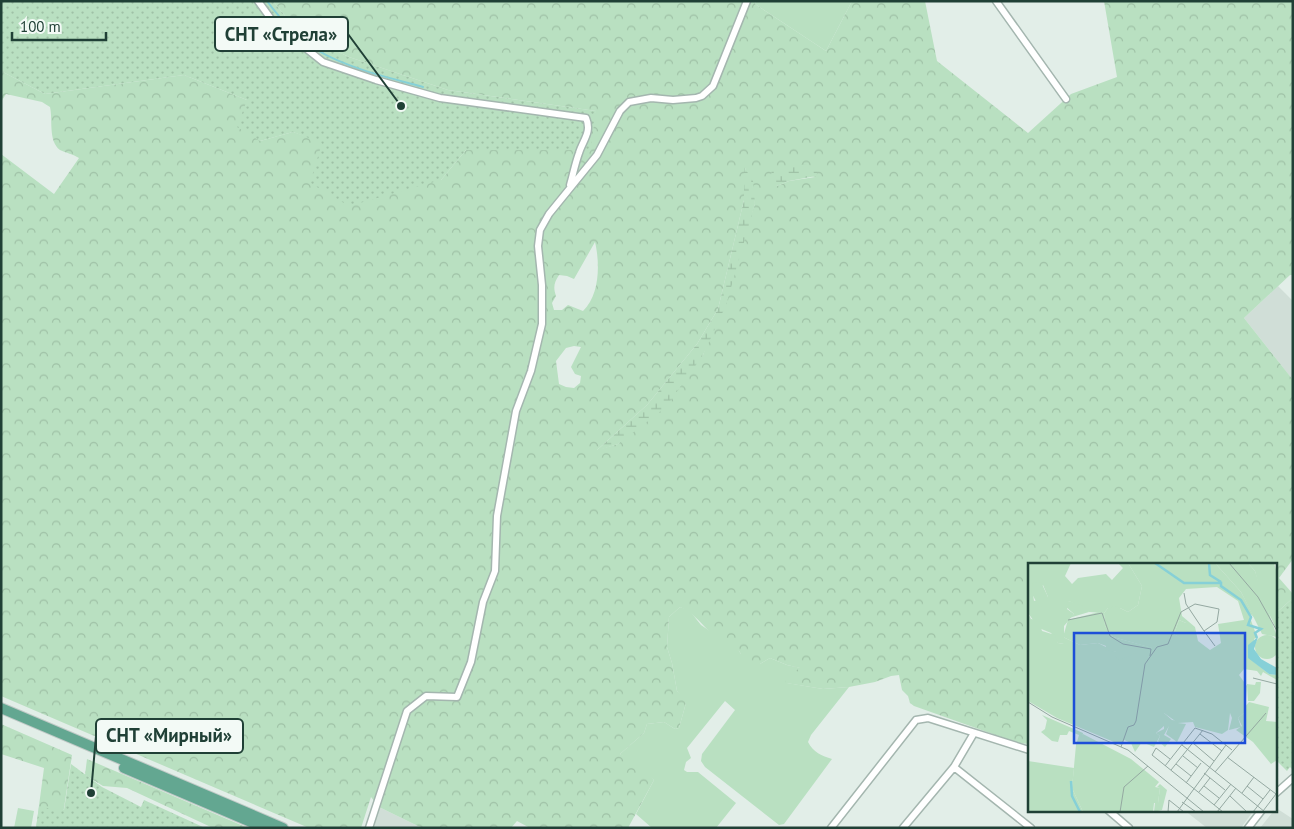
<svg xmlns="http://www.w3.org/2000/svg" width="1294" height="829" viewBox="0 0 1294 829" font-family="'PT Sans',sans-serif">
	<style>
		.built { fill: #d0ded7 }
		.grass { fill: #b9e0c1 }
		.forest { fill: url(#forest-crowns); fill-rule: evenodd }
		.wetland { fill: url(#wetland-marsh) }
		.park { fill: url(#park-dots) }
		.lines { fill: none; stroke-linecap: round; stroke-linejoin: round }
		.stream { stroke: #86d0d7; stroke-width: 2 }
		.street-casing { stroke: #a4b6af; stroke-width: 9 }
		.primary-casing { stroke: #c1cac7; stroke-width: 12 }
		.street { stroke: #fff; stroke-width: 6 }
		.primary { stroke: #63a791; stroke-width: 10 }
		.inset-river { fill: none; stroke: #86d0d7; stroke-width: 2.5 }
		.inset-road { fill: none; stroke: #94a8a1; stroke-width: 1 }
		.view { fill: #1d4ed8; fill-opacity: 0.15; stroke: #1d4ed8; stroke-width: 2.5 }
		.inset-edge { fill: none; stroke: #204036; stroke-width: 2.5 }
		.leader { fill: none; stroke: #204036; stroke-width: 2 }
		.callout-dot { fill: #204036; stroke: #f3faf6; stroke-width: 2 }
		.callout { fill: #f3faf6; stroke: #204036; stroke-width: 2 }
		.callout-label { font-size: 19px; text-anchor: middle; font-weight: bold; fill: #204036 }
	</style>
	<defs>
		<pattern id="forest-crowns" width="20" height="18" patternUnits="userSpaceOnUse" patternTransform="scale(1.25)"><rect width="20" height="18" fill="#b9e0c1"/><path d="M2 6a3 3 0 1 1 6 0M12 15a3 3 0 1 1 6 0" fill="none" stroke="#9fc1a6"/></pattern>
		<pattern id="wetland-marsh" width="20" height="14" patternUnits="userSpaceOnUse" patternTransform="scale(1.25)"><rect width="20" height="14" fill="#b9e0c1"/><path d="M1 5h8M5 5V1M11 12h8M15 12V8" fill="none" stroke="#9fc1a6"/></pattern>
		<pattern id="park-dots" width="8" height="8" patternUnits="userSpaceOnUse" patternTransform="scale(1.25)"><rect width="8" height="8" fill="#b9e0c1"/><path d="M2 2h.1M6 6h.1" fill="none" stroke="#9fc1a6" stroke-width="1.8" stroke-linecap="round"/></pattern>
	</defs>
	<rect width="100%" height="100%" fill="#e2eee8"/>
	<!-- built -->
	<path class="built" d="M 1278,286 L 1293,301 L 1292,379 L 1244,318 Z
		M 379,807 L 422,828 L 373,828 Z
		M 1276,808 L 1293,819 L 1293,828 L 1260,828 Z
		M 1184,810 L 1254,810 L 1241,828 L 1207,828 Z"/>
	<!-- grass -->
	<path class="grass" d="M 756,1 L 852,1 L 826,51 L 755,4 Z
		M 680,607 L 689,610 L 701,625 L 739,651 L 741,654 L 760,664 L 770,658 L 787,665 L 801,668 L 787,683 L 823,689 L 849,687 L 811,735 L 808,742 C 813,752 822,756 832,759 L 784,824 L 779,825 L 705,767 L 701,761 L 702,754 L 735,710 L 725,701 L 687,748 L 691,758 L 686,762 L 684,770 L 687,772 L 698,772 L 736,803 L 716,828 L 652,828 L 636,814 L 654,780 L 620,754 L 644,733 L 647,724 L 664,722 L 675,729 L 679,728 L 686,703 L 677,691 L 672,663 L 667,647 L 669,617 Z
		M 18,808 L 34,811 L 31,828 L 14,828 Z"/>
	<!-- forest -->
	<path class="forest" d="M 273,1 L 756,1 L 755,4 L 826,51 L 852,1 L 925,1 L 937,61 L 1028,133 L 1071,94 L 1117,77 L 1104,1 L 1293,1 L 1293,275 L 1290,275 L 1244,318 L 1293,380 L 1293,559 L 1279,578 L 1293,594 L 1293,598 L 1275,614 L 1275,564 L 1029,564 L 1029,744 L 1018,743 L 914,706 L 910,703 L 908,696 L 902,690 L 899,675 L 891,676 L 875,682 L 849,687 L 823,689 L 786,683 L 785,677 L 800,668 L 787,665 L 770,658 L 760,664 L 747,666 L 739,660 L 741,654 L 739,651 C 718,650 700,614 680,607 L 669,617 L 667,647 L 672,663 L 677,691 L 680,694 L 685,696 L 686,703 L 679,728 L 675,729 L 664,722 L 647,724 L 644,733 L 620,754 L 637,763 L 654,780 L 628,828 L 530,828 L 517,821 L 511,828 L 422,828 L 379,807 L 371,797 L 361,828 L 309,828 L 1,696 L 1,154 L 54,194 L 79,158 C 73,154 66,153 60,150 C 48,141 53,120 50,107 L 42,102 L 6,94 L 1,102 L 1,71 L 45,94 L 184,75 L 247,100 L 260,141 L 293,132 L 441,180 L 466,150 L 579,150 L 596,111 L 448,90 L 349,57 L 300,34 ZM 745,168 L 755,204 L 703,355 L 618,444 L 597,450 L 647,405 L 697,344 L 718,309 L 744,200 ZM 772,169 L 784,169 L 815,177 L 789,181 L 777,186 ZM 595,242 C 600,263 600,295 583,311 L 568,305 L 562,310 L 554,310 L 552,303 L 556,296 C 553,287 554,283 559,275 L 567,276 L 574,279 ZM 574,346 L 581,347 L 571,367 L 575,374 L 581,376 L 580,383 L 574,388 L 566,387 L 559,384 L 556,361 L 566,348 Z
		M 1,724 L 72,755 L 61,828 L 36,828 L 44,768 L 1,754 Z
		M 87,759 L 248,828 L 213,828 L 127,788 L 103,786 L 85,775 Z"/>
	<!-- wetland -->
	<path class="wetland" d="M 795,164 L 808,165 L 816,167 L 818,171 L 816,176 L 789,181 L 777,186 L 770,181 L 772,169 L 784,169 Z
		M 744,167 L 753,181 L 755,204 L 726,305 L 703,355 L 666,407 L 618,444 L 596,451 L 647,405 L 697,344 L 718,309 L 744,200 Z"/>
	<!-- park -->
	<path class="park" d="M 1,1 L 273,1 L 300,34 L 349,57 L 448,90 L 596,111 L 590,152 L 579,150 L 466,150 L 441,180 L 349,206 L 310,183 L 322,143 L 293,132 L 260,141 L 237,127 L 247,100 L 184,75 L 45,94 L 1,71 Z
		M 1293,598 L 1293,770 L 1290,767 L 1287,771 L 1275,759 L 1275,614 Z
		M 71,764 L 102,787 L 141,807 L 144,800 L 203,827 L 36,828 L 39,807 L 64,810 Z"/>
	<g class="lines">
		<!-- stream -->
		<path class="stream" d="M 267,1 C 281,20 297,37 317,50 C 347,68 390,78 423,87"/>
		<defs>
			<path id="street" d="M 258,1 L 274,23 L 323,62 L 376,80 L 440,98 L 586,118 C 592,132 583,140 579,153 C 575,164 573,175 570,185
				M 996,1 L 1066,99
				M 954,767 L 1031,828
				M 1275,794 L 1293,778
				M 1108,810 L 1129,828
				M 369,828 L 407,711 L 426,696 L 457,697 L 471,662 L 483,602 L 495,571 L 497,516 L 516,411 L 531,371 L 542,324 L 542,285 L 538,246 L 540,230 L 549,214 L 597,155 L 620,111 L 629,102 L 651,98 L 673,100 L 696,98 L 702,96 L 713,86 L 747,1
				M 831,828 L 916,720 L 928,718 L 1029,750
				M 903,828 L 954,767 L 974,733
				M 1248,828 L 1262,810"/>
			<path id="primary" d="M 1,708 L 283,828
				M 124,768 L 265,828"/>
		</defs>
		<!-- street casing -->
		<use href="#street" class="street-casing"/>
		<!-- primary casing -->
		<use href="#primary" class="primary-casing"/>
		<!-- street -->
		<use href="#street" class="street"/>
		<!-- primary -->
		<use href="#primary" class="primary"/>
	</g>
	<!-- overview -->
	<g transform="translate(1028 563)">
		<rect width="249" height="249" fill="#e2eee8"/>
		<path d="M 0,0 L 43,0 L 37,13 L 44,21 L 50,15 L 78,11 L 84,17 L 95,5 L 90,0 L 100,0 L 114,23 L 110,42 L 100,49 L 92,45 L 80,45 L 76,50 L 61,49 L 41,38 L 39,46 L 46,51 L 36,63 L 36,81 L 30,80 L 23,70 L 11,65 L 0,50 ZM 15,22 L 20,34 L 6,38 L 5,32 ZM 151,57 L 158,60 L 159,70 L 155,77 L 146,71 ZM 228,119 L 233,119 L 232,130 L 226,138 L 220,138 L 219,121 L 227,122 ZM 136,150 L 144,157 L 152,158 L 150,160 L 158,161 L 149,179 L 138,171 L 141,163 L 136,172 L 143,176 L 137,184 L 130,178 L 132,173 L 128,170 L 136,166 Z" fill="#b9e0c1" fill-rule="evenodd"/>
		<path d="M 100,0 L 187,0 L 213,29 L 226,54 L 220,49 L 229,74 L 226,76 L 226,99 L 241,111 L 249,112 L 249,117 L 235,109 L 233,113 L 229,108 L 216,106 L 211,112 L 219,123 L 217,149 L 210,155 L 213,164 L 201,167 L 204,155 L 202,150 L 200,167 L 194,171 L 167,164 L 165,159 L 150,160 L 136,150 L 136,163 L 128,170 L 132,173 L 126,184 L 114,179 L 107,189 L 103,180 L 96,177 L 93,182 L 29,155 L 0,138 L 0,50 L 3,56 L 11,57 L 14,68 L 27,72 L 30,80 L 36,81 L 35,74 L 52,82 L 70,80 L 88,89 L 124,90 L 124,85 L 85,74 L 77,63 L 76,50 L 80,45 L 88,43 L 100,49 L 110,42 L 114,23 ZM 189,24 L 210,38 L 216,57 L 190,61 L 193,80 L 182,87 L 170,78 L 167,64 L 154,53 L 151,35 L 158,26 ZM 151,57 L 158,60 L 155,76 L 146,71 ZM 220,0 L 246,0 L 249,10 L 249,68 L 234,35 L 227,8 ZM 13,19 L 20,34 L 16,44 L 10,42 L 3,29 L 5,20 ZM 41,38 L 57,44 L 61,49 L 41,55 L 46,51 L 37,43 ZM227 84a12 12 0 1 1 24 0a12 12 0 1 1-24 0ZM 14,152 L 55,170 L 51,196 L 48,182 L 51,172 L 41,168 L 39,172 L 32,172 L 30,179 L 24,178 L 13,169 L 17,166 L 19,157 ZM 0,198 L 46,205 L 44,225 L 55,249 L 0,249 ZM 132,221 L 139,227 L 134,247 L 126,249 L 127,240 L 130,240 L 132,225 L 129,224 Z" fill="#b9e0c1" fill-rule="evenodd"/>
		<path d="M 187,0 L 220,0 L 227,8 L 249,74 L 234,71 L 213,29 ZM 71,49 L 76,50 L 77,63 L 85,74 L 125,85 L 124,90 L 108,90 L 92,97 L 87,94 L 88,89 L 77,87 L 78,83 L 70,80 L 52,82 L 35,74 L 40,57 ZM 221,139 L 241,144 L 238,158 L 249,159 L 249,197 L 243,201 L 225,179 L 208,167 L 214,163 L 210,155 L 217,149 L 215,146 ZM 55,171 L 103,196 L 131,219 L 127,224 L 132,225 L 130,240 L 126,240 L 125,249 L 55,249 L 44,225 L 48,182 Z" fill="#b9e0c1"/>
		<path d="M 230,74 L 226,86 L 233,96 L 249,105 L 249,112 L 241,111 L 220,95 L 220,82 Z" fill="#86d0d7"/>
		<path class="inset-river" d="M 127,0 L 156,20 L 193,20 L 193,23 L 213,37 L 223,54 L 220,62 L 233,66 L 227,70 L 229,75M 181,0 L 182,12 L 193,19M 43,218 L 44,233 L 52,249"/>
		<path class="inset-road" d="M 201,0 L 230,34 L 249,68M 156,30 L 158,41 L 176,68M 40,57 L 74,50 L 82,73 L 95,81 L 123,86 L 122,93M 225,115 L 249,121M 0,139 L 24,154 L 100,187 L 176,249M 172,171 L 194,188M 165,180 L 186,198M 154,182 L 237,249M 93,184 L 100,164 L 106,162 L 108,158 L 117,101 L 129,84 L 140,81 L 153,49 L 167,41 L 191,46 L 189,59 L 176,68 L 187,83M 155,193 L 170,205M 199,194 L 248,231M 142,196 L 128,185 L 124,192 L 195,249M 148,201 L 163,213M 137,203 L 167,165 L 184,171 L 204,187M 143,207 L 175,167M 187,209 L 238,150M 176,210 L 197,227M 158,220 L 173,200M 176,223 L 191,235M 219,223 L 235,236M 171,229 L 182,215M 214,230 L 226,214M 202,233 L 219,249M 154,239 L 168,249M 186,242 L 203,221M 235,248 L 248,231M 92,249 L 96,224 L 120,203M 140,249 L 141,237 L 156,249M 149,249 L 198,182M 189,249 L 208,225M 225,249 L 242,227"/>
		<path class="view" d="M 46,70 L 217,70 L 217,180 L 46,180 Z"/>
		<rect width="249" height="249" class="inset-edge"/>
	</g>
	<!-- callouts -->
	<path class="leader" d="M401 106L348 34M91 793L96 736"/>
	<g class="callout-dot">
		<circle cx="401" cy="106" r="5"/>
		<circle cx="91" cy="793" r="5"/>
	</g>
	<g class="callout">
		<rect x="215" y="17" width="133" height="34" rx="5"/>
		<rect x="96" y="719" width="147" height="34" rx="5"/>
	</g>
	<g class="callout-label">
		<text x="281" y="41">СНТ «Стрела»</text>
		<text x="169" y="742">СНТ «Мирный»</text>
	</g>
	<!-- border -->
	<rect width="1294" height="829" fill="none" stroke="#204036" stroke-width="5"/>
	<!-- scale -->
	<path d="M12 32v8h94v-8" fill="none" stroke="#204036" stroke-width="2.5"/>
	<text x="20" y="32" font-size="15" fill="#204036" stroke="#f3faf6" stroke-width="4" paint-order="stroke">100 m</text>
</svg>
